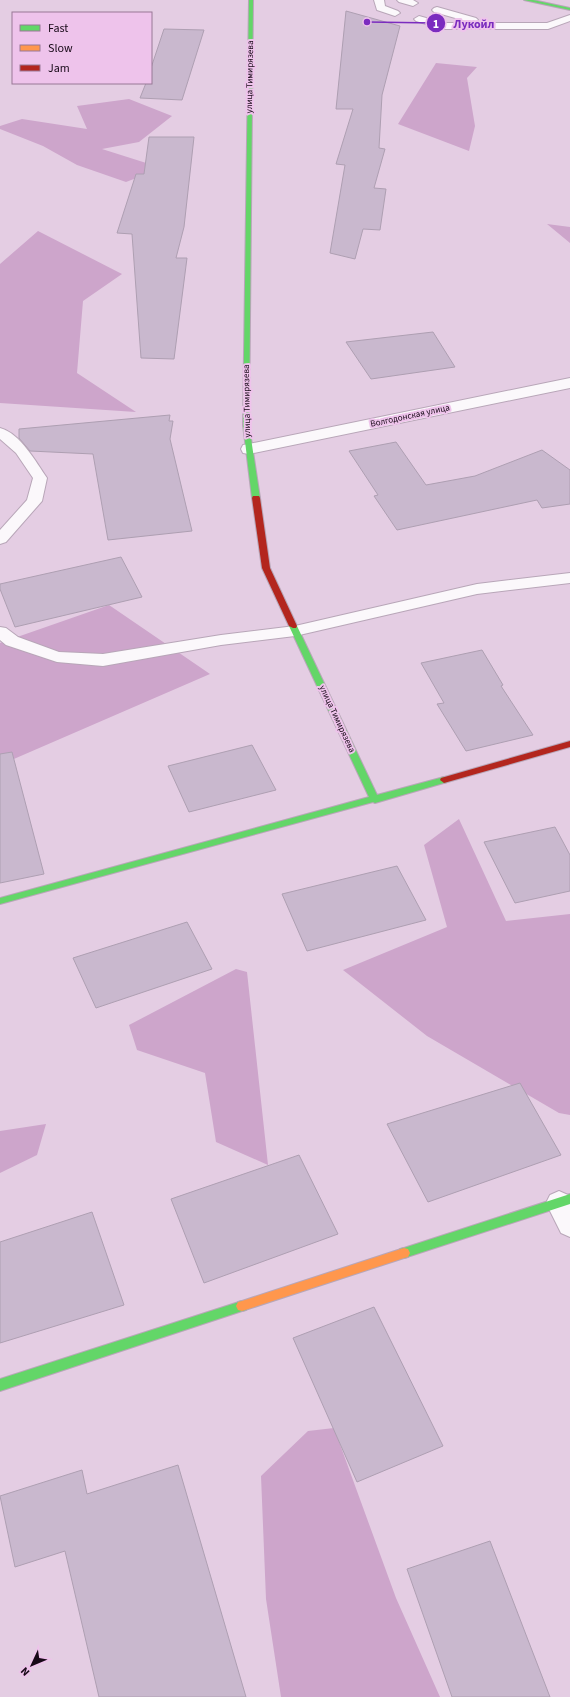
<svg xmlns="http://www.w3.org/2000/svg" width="570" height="1697" viewBox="0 0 570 1697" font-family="'Source Sans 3',sans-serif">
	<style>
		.forest { fill: #cda5cb }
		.building { fill: #c9b8ce; stroke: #ae9fb2 }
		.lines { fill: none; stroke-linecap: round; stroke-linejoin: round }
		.lane-casing { stroke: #b8a6b8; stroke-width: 2 }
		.street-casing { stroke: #b8a6b8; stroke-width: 2 }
		.fast-casing { stroke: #b8a6b8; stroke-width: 2 }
		.slow-casing { stroke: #b8a6b8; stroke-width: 2 }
		.jam-casing { stroke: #b8a6b8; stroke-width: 2 }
		.lane { fill: #fbf8fb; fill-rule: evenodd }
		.street { fill: #fbf8fb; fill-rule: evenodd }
		.fast { fill: #63d668; fill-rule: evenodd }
		.slow { fill: #ff974d; fill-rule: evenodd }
		.jam { fill: #b3261e; fill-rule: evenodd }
		.labels { text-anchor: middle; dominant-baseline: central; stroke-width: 4; stroke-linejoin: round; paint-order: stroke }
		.far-street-label { font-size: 9px; fill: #170917; stroke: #eec3eb }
		.leader { fill: none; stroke: #7b2cbf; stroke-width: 1.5 }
		.callout-dot { fill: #7b2cbf; stroke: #eec3eb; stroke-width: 1.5 }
		.mark-label { font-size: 12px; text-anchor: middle; font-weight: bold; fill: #fff }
		.callout-label { font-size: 12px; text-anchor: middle; font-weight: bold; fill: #7b2cbf; stroke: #eec3eb; stroke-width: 4; stroke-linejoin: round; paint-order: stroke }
	</style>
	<rect width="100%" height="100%" fill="#e4cde3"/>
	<!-- forest -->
	<path class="forest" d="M 436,63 L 477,67 L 467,78 L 475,126 L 469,151 L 398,124 Z
		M 129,99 L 172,116 L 139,142 L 102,149 L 162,168 L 126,182 L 77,165 L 43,146 L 0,129 L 0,126 L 22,119 L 87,129 L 77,106 Z
		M 547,224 L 570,227 L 570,243 Z
		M 38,231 L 122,274 L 83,301 L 77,373 L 136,412 L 0,403 L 0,264 Z
		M 109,605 L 210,674 L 0,765 L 0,643 Z
		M 459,819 L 506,921 L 570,914 L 570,1115 L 559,1113 L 427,1036 L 343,970 L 447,927 L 424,845 Z
		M 236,969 L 247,972 L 268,1165 L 216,1142 L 205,1073 L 137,1050 L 129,1025 Z
		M 46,1124 L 37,1155 L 0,1173 L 0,1131 Z
		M 334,1428 L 396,1598 L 440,1697 L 281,1697 L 266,1599 L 261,1476 L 308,1431 Z"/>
	<!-- building -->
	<path class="building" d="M 346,11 L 400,26 L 382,95 L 379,148 L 385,149 L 374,188 L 386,189 L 380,230 L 363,229 L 355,259 L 330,253 L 345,165 L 336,164 L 353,109 L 336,109 Z
		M 164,29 L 204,30 L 182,100 L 140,98 L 146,83 L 151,83 L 151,68 Z
		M 149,137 L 194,137 L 184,227 L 176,258 L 187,258 L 174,359 L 141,358 L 132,234 L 117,233 L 136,174 L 144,174 Z
		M 433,332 L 455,367 L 371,379 L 346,342 Z
		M 170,415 L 169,421 L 173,421 L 170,439 L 192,531 L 108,540 L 93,454 L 30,451 L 19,438 L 19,429 Z
		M 396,442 L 426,485 L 475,476 L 542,450 L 570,470 L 570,504 L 542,508 L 537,500 L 397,530 L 374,496 L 378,495 L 349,451 Z
		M 121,557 L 142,597 L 15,627 L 0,589 L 0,584 Z
		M 482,650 L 503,685 L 501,686 L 533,735 L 466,751 L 437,704 L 444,703 L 421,663 Z
		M 252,745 L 276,790 L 189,812 L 168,766 Z
		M 12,752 L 44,874 L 0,883 L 0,754 Z
		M 555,827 L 570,855 L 570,891 L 515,903 L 484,842 Z
		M 397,866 L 426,920 L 307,951 L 282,894 Z
		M 187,922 L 212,969 L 96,1008 L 73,958 Z
		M 520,1083 L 561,1155 L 428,1202 L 387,1124 Z
		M 299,1155 L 338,1234 L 204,1283 L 171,1199 Z
		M 92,1212 L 124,1305 L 0,1343 L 0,1242 Z
		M 374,1307 L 443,1446 L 357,1482 L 293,1338 Z
		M 178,1465 L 246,1697 L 99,1697 L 65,1551 L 15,1567 L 0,1496 L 82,1470 L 87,1494 Z
		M 490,1541 L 528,1640 L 550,1697 L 452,1697 L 407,1569 Z"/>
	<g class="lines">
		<defs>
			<path id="lane" d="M 374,0 L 384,0 L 385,6 L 398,11 L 400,13 L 395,16 L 377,10 Z
				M 397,0 L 413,0 L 418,3 L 413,6 L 399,2 Z
				M 437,7 L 476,18 L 478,20 L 473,23 L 434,12 L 432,10 L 434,8 Z
				M 570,15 L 570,21 L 548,29 L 443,29 L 416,21 L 414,19 L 419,16 L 444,23 L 547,23 Z
				M 0,428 C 20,433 36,462 47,478 L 42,501 L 6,542 L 0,544 L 0,530 L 27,500 L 33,478 L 16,453 L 0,439 Z
				M 570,573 L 570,583 L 477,594 L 295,636 L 221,645 L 103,666 L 57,662 L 6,645 L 0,640 L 0,627 L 6,628 L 18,637 L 59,652 L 103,654 L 221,635 L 295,626 L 477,584 Z"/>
			<path id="street" d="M 570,378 L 570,388 L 249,454 L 243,453 L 241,449 L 243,445 L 249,444 Z
				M 559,1191 L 568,1195 L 570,1198 L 570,1237 L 561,1233 L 546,1203 L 550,1195 Z"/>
			<path id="fast" d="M 249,0 L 253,0 L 249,425 L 260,498 L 256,500 L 252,498 L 243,425 Z
				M 524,0 L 533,0 L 570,8 L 570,10 Z
				M 290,624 L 293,624 L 297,626 L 377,795 L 444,777 L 447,778 L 448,780 L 447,782 L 375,803 L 373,802 L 0,904 L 0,898 L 369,797 L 289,626 Z
				M 570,1194 L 570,1204 L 404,1258 L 400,1257 L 398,1253 L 400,1249 L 404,1248 Z
				M 242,1301 L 246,1302 L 248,1306 L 246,1310 L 242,1311 L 0,1391 L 0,1379 Z"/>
			<path id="slow" d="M 404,1248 L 408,1249 L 410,1253 L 408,1257 L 404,1258 L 242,1311 L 238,1310 L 236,1306 L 238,1302 L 242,1301 Z"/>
			<path id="jam" d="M 253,496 L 259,496 L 260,498 L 270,568 L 297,626 L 296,628 L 293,628 L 289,626 L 262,568 L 252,498 Z
				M 570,741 L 570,747 L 444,783 L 440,780 L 441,778 Z"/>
		</defs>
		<!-- lane casing -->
		<use href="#lane" class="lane-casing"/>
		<!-- street casing -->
		<use href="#street" class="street-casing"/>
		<!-- fast casing -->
		<use href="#fast" class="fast-casing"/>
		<!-- slow casing -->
		<use href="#slow" class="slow-casing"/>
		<!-- jam casing -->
		<use href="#jam" class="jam-casing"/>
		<!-- lane -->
		<use href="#lane" class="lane"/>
		<!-- street -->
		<use href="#street" class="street"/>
		<!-- fast -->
		<use href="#fast" class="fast"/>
		<!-- slow -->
		<use href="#slow" class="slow"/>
		<!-- jam -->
		<use href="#jam" class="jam"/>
	</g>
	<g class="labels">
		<!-- far-street labels -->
		<g class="far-street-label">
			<text transform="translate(250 77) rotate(-89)">улица Тимирязева</text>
			<text transform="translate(247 401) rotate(-91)">улица Тимирязева</text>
			<text transform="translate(410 416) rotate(-12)">Волгодонская улица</text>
			<text transform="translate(337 719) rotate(65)">улица Тимирязева</text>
		</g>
	</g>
	<!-- callouts -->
	<path class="leader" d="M367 22L436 23"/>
	<g class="callout-dot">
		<circle cx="367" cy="22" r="4"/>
		<circle cx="436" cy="23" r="10"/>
	</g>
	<g class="mark-label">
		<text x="436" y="28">1</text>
	</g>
	<g class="callout-label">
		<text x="474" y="28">Лукойл</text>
	</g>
	<!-- legend -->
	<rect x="12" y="12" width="140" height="72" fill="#eec3eb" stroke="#987996"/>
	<rect x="20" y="25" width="20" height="6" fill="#63d668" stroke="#987996"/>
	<text x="48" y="32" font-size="12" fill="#170917">Fast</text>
	<rect x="20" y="45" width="20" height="6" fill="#ff974d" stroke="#987996"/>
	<text x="48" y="52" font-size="12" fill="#170917">Slow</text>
	<rect x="20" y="65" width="20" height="6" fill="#b3261e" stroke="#987996"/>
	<text x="48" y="72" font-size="12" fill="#170917">Jam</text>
	<!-- north arrow -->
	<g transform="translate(32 1665) rotate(226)" stroke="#eec3eb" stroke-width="3" paint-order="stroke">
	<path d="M0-3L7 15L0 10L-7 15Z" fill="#170917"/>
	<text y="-6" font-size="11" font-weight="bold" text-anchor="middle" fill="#170917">N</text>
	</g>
</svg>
